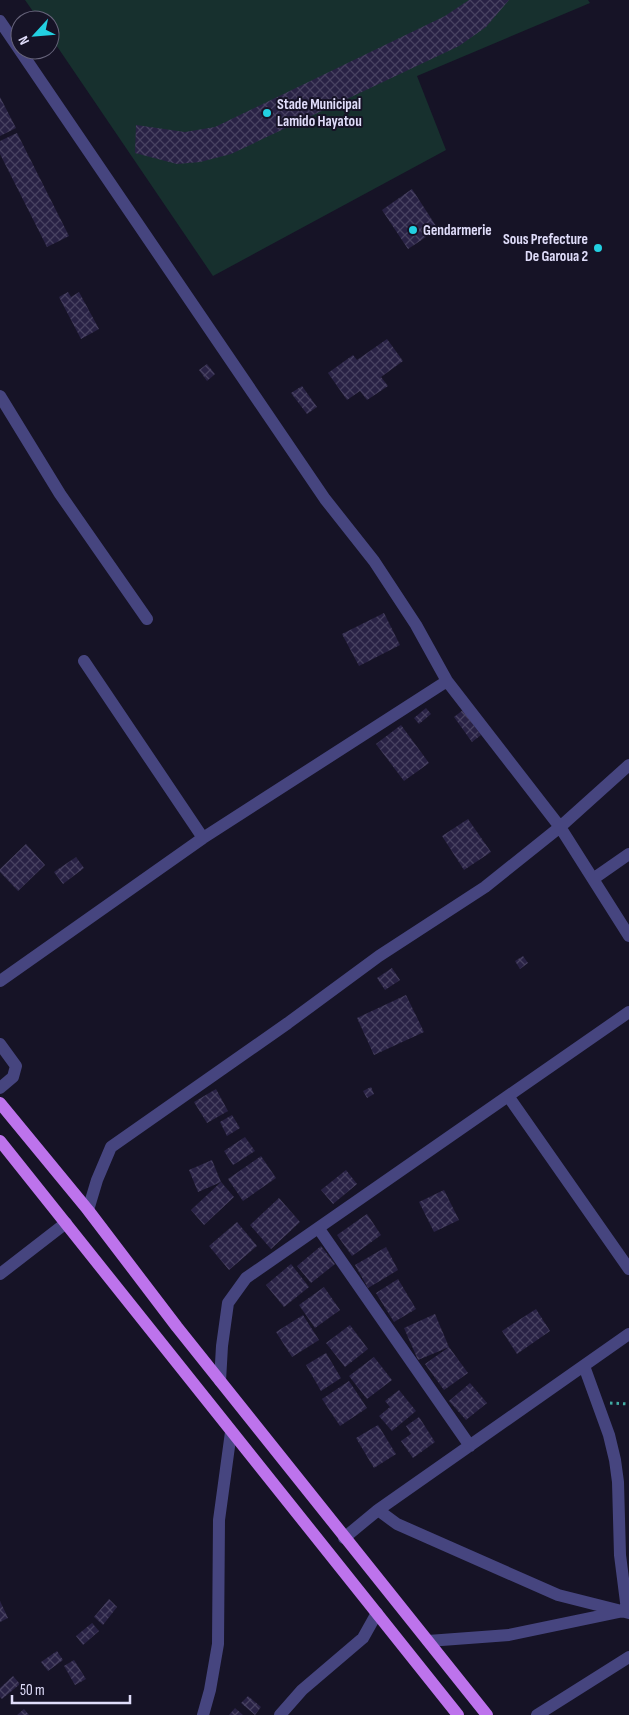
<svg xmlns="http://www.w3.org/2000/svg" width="629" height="1715" viewBox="0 0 629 1715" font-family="'Sofia Sans Condensed',sans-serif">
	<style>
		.garden { fill: #17302e }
		.building { fill: url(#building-cross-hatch) }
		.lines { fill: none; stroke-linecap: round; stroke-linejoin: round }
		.path { stroke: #41aba3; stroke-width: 3; stroke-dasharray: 2.5 4; stroke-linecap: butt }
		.minor { stroke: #46457f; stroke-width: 12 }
		.primary { stroke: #bd73ec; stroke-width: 12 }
		.poi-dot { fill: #23d0e1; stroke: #161326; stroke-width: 2 }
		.labels { text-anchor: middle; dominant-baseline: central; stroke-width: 4; stroke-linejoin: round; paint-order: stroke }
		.poi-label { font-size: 15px; font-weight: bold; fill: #e0ddfa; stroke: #161326; text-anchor: start }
	</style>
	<defs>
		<pattern id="building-cross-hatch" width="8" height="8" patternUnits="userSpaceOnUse" patternTransform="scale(1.25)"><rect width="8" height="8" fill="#292245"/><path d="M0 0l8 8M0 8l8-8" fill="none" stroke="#484261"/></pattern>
	</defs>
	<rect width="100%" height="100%" fill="#161326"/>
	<!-- garden -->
	<path class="garden" d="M 25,0 L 588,0 L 590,3 L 417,76 L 446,150 L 213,276 L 50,36 L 50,20 L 39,20 Z"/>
	<!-- building -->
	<path class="building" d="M 469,0 L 509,0 L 486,27 L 459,46 L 231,154 L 200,162 L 177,164 L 135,153 L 136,125 L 185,132 L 215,127 L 445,16 Z
		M 0,97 L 16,128 L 0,136 Z
		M 17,133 L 69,236 L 47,247 L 0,154 L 0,141 Z
		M 412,189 L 438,229 L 408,249 L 382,210 Z
		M 68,292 L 71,297 L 79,292 L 99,329 L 81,339 L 59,297 Z
		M 387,339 L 403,361 L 381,377 L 388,386 L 367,400 L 360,391 L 347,400 L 328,373 L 353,355 L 357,360 Z
		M 207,364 L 215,374 L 207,381 L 199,370 Z
		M 302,386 L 317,407 L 307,414 L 291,393 Z
		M 384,613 L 400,645 L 359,666 L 342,634 Z
		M 426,708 L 431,714 L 419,724 L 414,718 Z
		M 463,710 L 481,735 L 472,742 L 454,717 Z
		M 401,725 L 429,763 L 404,781 L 376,744 Z
		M 468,819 L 491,852 L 464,870 L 442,836 Z
		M 26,844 L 45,865 L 18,891 L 0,872 L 0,869 Z
		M 76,857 L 84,868 L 63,884 L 54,872 Z
		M 523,956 L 528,963 L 520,969 L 515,961 Z
		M 392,968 L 400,980 L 385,990 L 377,978 Z
		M 406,995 L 424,1032 L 374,1055 L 357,1018 Z
		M 371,1087 L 374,1094 L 367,1098 L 363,1091 Z
		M 216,1089 L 228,1111 L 207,1123 L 194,1102 Z
		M 232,1115 L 240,1128 L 227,1136 L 220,1122 Z
		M 245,1137 L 255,1151 L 233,1165 L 224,1151 Z
		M 261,1156 L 276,1178 L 243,1201 L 228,1179 Z
		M 212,1160 L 221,1182 L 198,1192 L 189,1170 Z
		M 346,1170 L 357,1184 L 333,1204 L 321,1190 Z
		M 221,1182 L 234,1197 L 204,1225 L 191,1210 Z
		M 444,1190 L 459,1220 L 434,1232 L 419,1202 Z
		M 279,1198 L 300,1222 L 271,1249 L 250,1225 Z
		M 367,1214 L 381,1235 L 352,1256 L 337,1235 Z
		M 237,1222 L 257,1246 L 229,1270 L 209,1246 Z
		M 321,1246 L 335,1264 L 311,1283 L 297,1266 Z
		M 386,1247 L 398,1270 L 368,1288 L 355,1265 Z
		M 291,1264 L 309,1287 L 284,1307 L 266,1285 Z
		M 398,1279 L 416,1309 L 394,1322 L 376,1293 Z
		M 324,1287 L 340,1310 L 315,1328 L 299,1305 Z
		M 536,1309 L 550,1331 L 517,1354 L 502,1331 Z
		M 435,1314 L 449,1347 L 468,1373 L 444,1390 L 425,1364 L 449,1347 L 418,1360 L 404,1328 Z
		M 303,1315 L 319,1340 L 292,1357 L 276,1332 Z
		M 350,1325 L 368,1349 L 345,1367 L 326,1343 Z
		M 326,1353 L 341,1378 L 321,1391 L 306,1365 Z
		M 374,1357 L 392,1380 L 367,1399 L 349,1376 Z
		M 349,1381 L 367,1408 L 340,1426 L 322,1399 Z
		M 470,1383 L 487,1403 L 466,1420 L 449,1401 Z
		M 399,1390 L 416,1411 L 392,1431 L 379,1416 L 390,1407 L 385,1401 Z
		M 419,1417 L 435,1442 L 413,1458 L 401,1441 L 411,1434 L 406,1426 Z
		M 378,1425 L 396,1454 L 374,1468 L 356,1438 Z
		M 109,1599 L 117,1607 L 103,1625 L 94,1617 Z
		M 0,1601 L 8,1618 L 0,1622 Z
		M 92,1623 L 99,1631 L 83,1645 L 76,1636 Z
		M 57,1651 L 63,1660 L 48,1671 L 41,1662 Z
		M 74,1660 L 86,1679 L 75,1685 L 64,1666 Z
		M 13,1676 L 20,1684 L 2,1699 L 0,1697 L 0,1688 Z
		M 248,1696 L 261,1707 L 255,1715 L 241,1703 Z
		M 235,1708 L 243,1715 L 229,1715 Z
		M 24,1709 L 29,1715 L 17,1715 Z"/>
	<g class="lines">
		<!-- path -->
		<path class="path" d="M 610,1403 L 629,1404"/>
		<!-- minor -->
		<path class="minor" d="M 0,21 L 325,499 L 374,561 L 416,625 L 447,681 L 560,827 L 629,936
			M 0,396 L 60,494 L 147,619
			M 84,661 L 203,838
			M 593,879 L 629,854
			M 0,981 L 203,838 L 447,681
			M 0,1044 L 16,1066 L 13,1077 L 0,1088
			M 508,1096 L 629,1269
			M 88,1210 L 97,1180 L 111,1147 L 288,1023 L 379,956 L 485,887 L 560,827 L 629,765
			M 319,1229 L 470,1446
			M 0,1274 L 66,1223
			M 584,1366 L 609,1435 L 615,1460 L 618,1482 L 620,1555 L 627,1610
			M 220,1381 L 222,1346 L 228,1303 L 246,1278 L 629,1012
			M 378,1510 L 397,1524 L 558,1595 L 629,1613
			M 344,1538 L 378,1510 L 629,1334
			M 428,1641 L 509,1635 L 619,1612
			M 203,1715 L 210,1690 L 218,1644 L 219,1520 L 231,1432
			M 280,1715 L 302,1690 L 363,1638 L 377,1613
			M 537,1715 L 629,1657"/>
		<!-- primary -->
		<path class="primary" d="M 0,1103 L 88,1210 L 177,1327 L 487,1715
			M 0,1141 C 153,1332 305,1524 458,1715"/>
	</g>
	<!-- markers -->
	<g class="poi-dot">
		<circle cx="267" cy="113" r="5"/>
		<circle cx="413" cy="230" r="5"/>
		<circle cx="598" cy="248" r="5"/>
	</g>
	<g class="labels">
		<!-- poi labels -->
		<g class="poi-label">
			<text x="277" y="104">Stade Municipal<tspan x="277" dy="17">Lamido Hayatou</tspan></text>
			<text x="423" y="230">Gendarmerie</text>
			<text x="588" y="239" text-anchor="end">Sous Prefecture<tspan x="588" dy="17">De Garoua 2</tspan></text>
		</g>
	</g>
	<!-- north arrow -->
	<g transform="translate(35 35) rotate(244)"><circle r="24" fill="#161326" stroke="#67647b"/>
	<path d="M0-4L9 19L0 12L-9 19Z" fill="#23d0e1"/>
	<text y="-8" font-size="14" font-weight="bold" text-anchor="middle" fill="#e0ddfa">N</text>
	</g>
	<!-- scale -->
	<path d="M12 1695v8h118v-8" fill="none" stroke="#e0ddfa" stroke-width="2.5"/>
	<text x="20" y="1695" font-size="15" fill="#e0ddfa" stroke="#161326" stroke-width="4" paint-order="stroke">50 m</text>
</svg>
